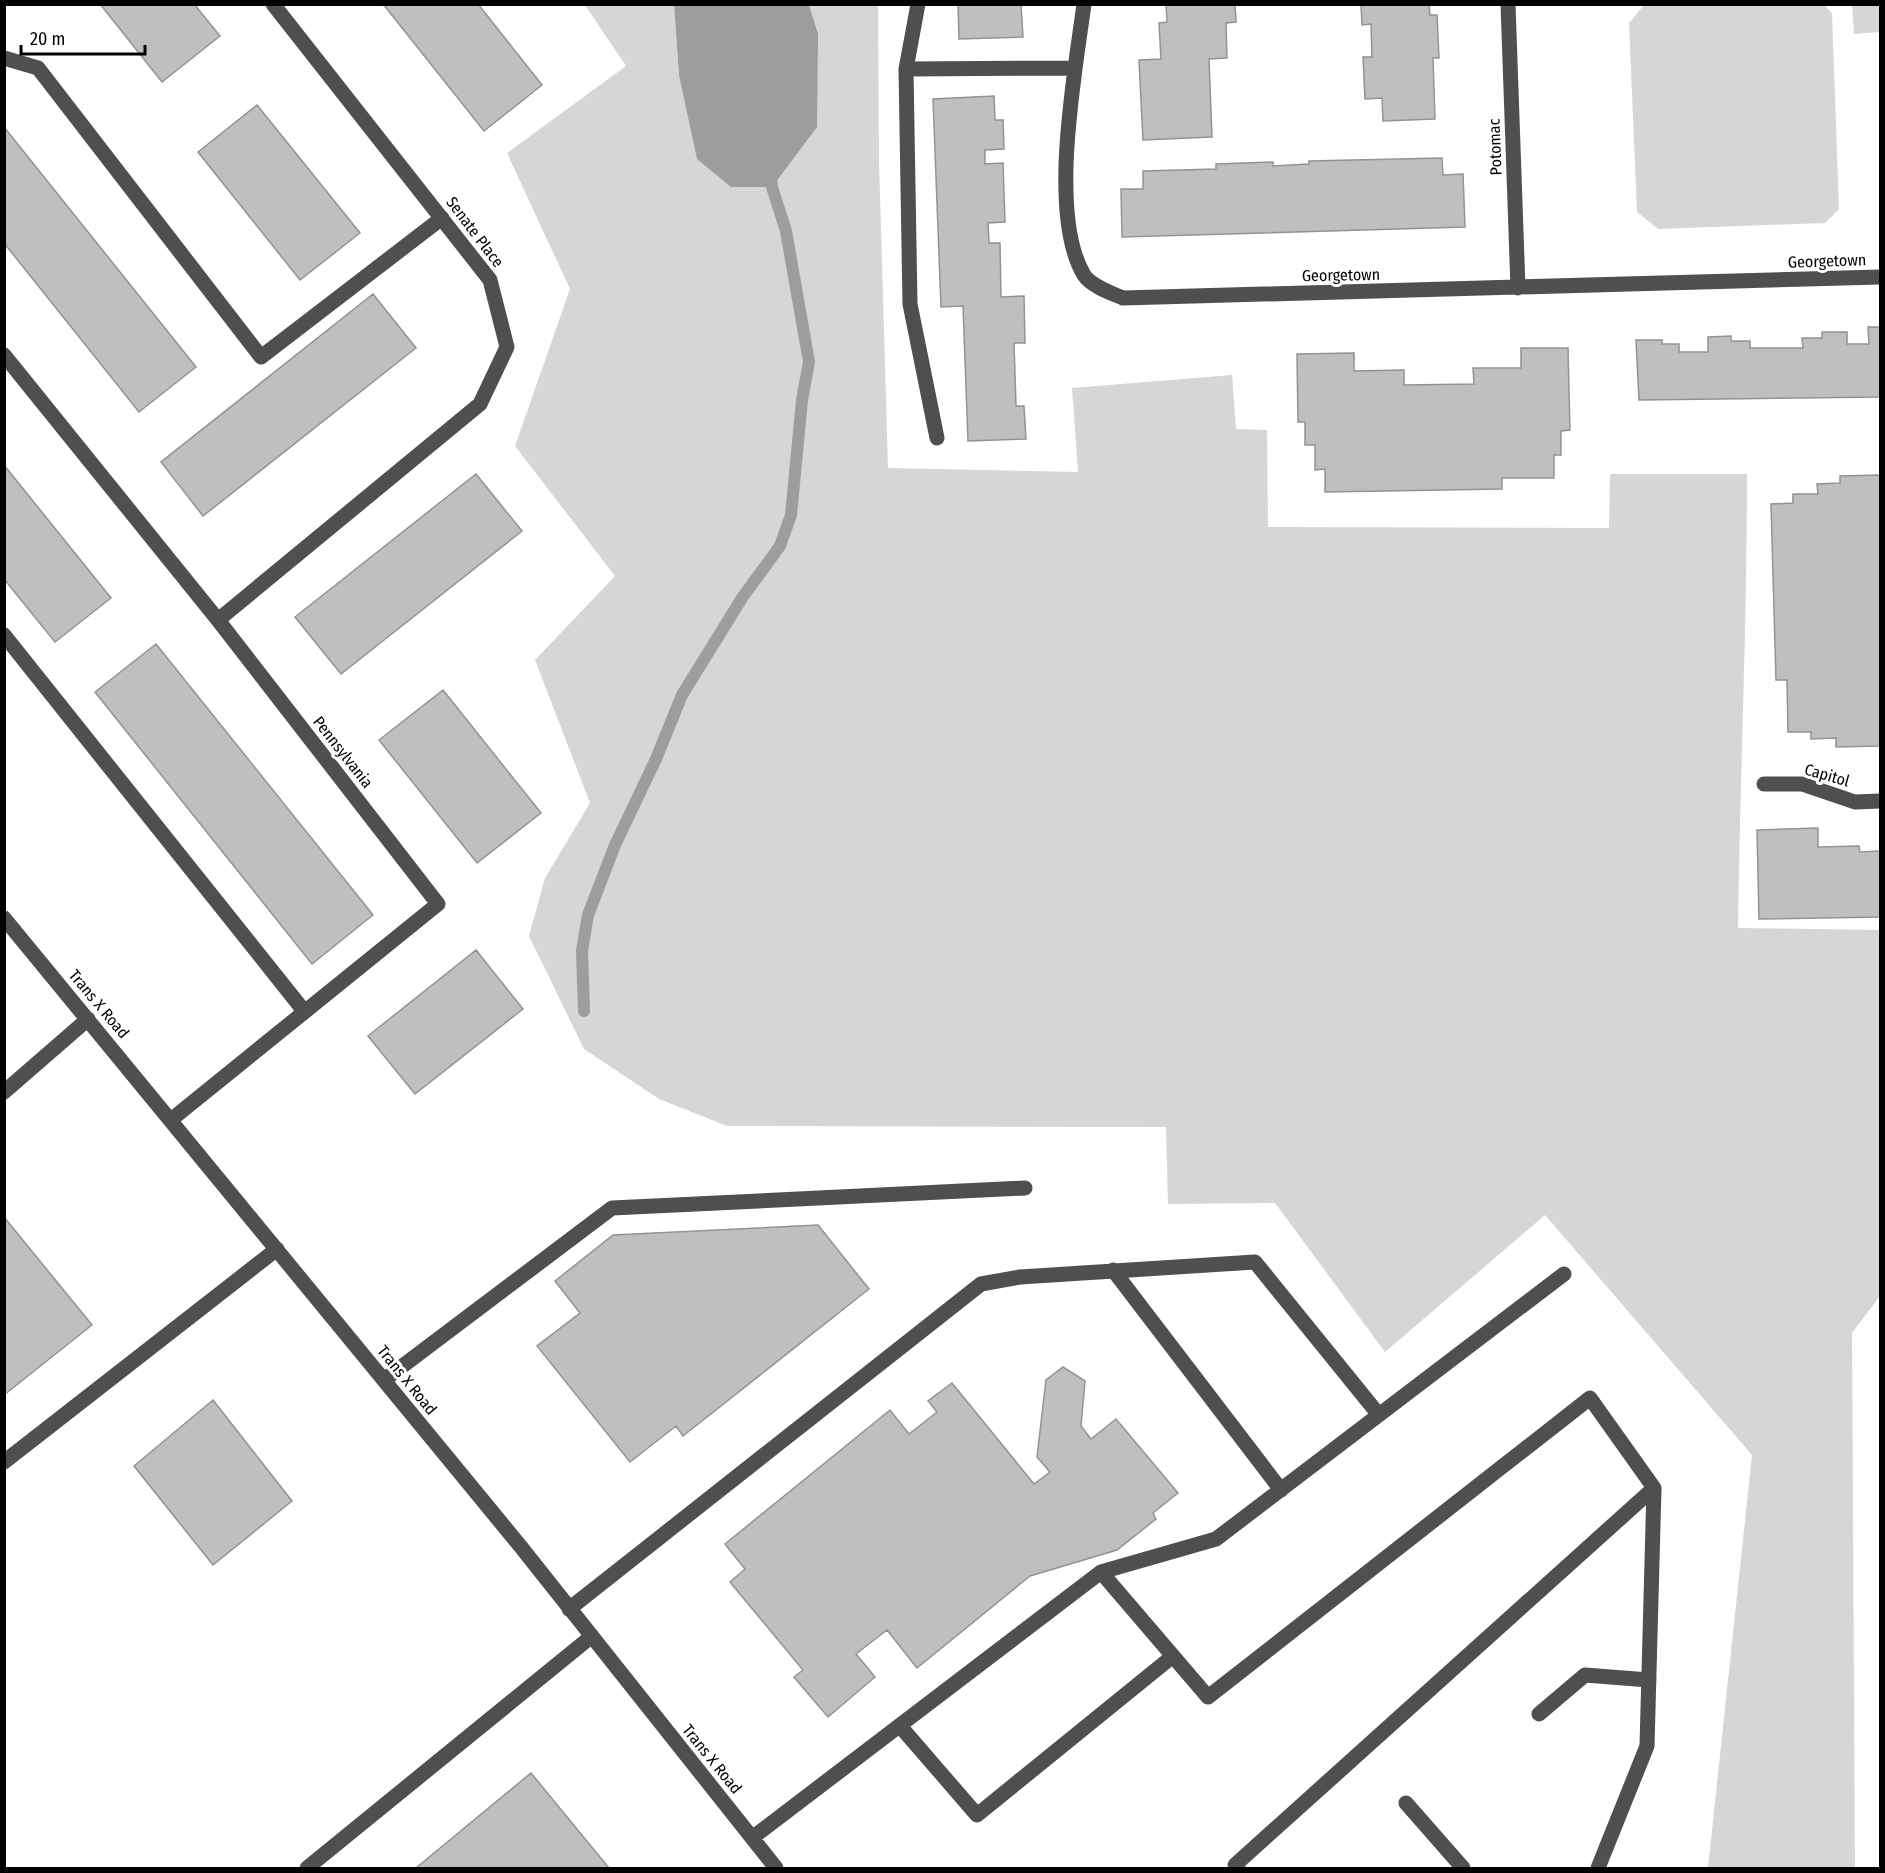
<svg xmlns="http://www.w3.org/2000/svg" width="1885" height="1873" viewBox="0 0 1885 1873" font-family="'Fira Sans Condensed',sans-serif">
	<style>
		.green { fill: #d6d6d6 }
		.water { fill: #9d9d9d }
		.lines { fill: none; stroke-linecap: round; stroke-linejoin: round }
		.stream { stroke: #9d9d9d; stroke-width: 12 }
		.building { fill: #bfbfbf; stroke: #939393; stroke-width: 1.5 }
		.minor { stroke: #4f4f4f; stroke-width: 15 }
		.labels { text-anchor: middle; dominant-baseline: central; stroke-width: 6; stroke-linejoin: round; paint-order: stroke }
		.street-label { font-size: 16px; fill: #000; stroke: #fff }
	</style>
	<rect width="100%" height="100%" fill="#fff"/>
	<!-- green -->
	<path class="green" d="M 585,5 L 674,5 L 679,75 L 809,5 L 878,5 L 879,160 L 888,468 L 1078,472 L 1072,388 L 1232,375 L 1236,429 L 1267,430 L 1268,527 L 1609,528 L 1610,474 L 1747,474 C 1747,626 1740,777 1738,928 L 1880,930 L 1880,1296 L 1852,1333 L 1855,1868 L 1708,1868 L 1752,1455 L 1545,1215 L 1385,1352 L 1275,1203 L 1168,1204 L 1166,1127 L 727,1126 L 659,1099 L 584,1049 L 529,936 L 545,878 L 590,803 L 535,660 L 615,576 L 515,446 L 570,289 L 507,153 L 626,66 Z
		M 1644,5 L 1823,4 L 1832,13 L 1839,209 L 1825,223 L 1658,229 L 1637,212 L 1629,23 Z
		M 1852,5 L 1880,5 L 1880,32 L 1854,34 Z"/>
	<!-- water -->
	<path class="water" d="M 674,5 L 809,5 L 818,34 L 817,127 L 772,187 L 731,187 L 697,159 L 679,75 Z"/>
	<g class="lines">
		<!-- stream -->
		<path class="stream" d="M 584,1011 L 582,951 L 588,915 L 615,845 L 656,759 L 682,695 L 742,598 L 780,546 L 791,515 L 802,400 L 809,362 L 786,231 L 772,187 L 770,172"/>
	</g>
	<!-- building -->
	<path class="building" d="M 100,4 L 194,4 L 220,36 L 162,82 Z
		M 383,4 L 478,4 L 542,85 L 484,131 Z
		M 958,4 L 1021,4 L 1023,37 L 959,39 Z
		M 1166,4 L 1235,4 L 1236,22 L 1226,23 L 1227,58 L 1209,59 L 1212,137 L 1143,140 L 1139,60 L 1161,59 L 1159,23 L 1167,22 Z
		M 1361,4 L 1429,4 L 1430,15 L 1437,15 L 1439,58 L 1433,58 L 1435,119 L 1383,121 L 1382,98 L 1365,99 L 1363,57 L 1372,57 L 1371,24 L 1362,25 Z
		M 994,96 L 995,120 L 1003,120 L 1004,149 L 985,150 L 985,164 L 1003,163 L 1005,222 L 988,223 L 989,243 L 1000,243 L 1001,297 L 1024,296 L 1025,343 L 1014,343 L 1016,406 L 1024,406 L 1026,439 L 968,441 L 963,306 L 941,307 L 933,99 Z
		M 257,105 L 360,233 L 300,280 L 198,152 Z
		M 4,127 L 196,367 L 139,412 L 4,243 Z
		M 1442,158 L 1443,175 L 1463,174 L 1465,227 L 1122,237 L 1121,189 L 1143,189 L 1143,171 L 1216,169 L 1216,164 L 1273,162 L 1273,166 L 1309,164 L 1309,161 Z
		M 373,294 L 416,348 L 203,516 L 161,462 Z
		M 1868,327 L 1880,327 L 1880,397 L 1639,400 L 1636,340 L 1662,340 L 1662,344 L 1679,344 L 1679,352 L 1708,352 L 1708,337 L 1731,336 L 1731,341 L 1750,341 L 1750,348 L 1803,348 L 1802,338 L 1822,338 L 1822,332 L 1847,332 L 1847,344 L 1869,344 Z
		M 1521,348 L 1568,348 L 1570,430 L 1561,431 L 1561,455 L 1554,455 L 1554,478 L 1502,478 L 1502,489 L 1325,492 L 1325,469 L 1315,470 L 1315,445 L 1305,445 L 1305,422 L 1298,422 L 1297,354 L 1354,353 L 1354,371 L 1404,370 L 1404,385 L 1474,384 L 1473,368 L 1521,368 Z
		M 4,465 L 111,598 L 55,642 L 4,579 Z
		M 476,474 L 522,531 L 341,674 L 295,617 Z
		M 1880,475 L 1880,746 L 1836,747 L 1836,738 L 1811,739 L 1811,732 L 1788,732 L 1787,680 L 1776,680 L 1771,504 L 1793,503 L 1793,494 L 1818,494 L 1817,484 L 1840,483 L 1840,476 Z
		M 156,644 L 373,915 L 312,964 L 95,692 Z
		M 443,690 L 541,813 L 477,863 L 379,740 Z
		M 1818,828 L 1818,847 L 1859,846 L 1860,852 L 1880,851 L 1880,917 L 1759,919 L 1757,830 Z
		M 476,950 L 523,1009 L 415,1094 L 368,1036 Z
		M 4,1217 L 92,1325 L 4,1395 Z
		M 818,1225 L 869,1289 L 683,1436 L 676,1426 L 630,1462 L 537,1346 L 580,1313 L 555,1281 L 613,1235 Z
		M 1063,1367 L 1085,1381 L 1081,1426 L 1091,1439 L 1116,1419 L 1178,1493 L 1153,1513 L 1156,1519 L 1117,1550 L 1030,1576 L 917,1668 L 887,1630 L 856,1654 L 875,1677 L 828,1717 L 794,1677 L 803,1670 L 730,1582 L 745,1569 L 725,1544 L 890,1410 L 909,1434 L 937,1412 L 928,1401 L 952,1383 L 1034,1484 L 1050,1472 L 1037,1457 L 1046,1380 Z
		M 213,1400 L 292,1501 L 213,1565 L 134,1466 Z
		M 531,1773 L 609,1868 L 416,1868 Z"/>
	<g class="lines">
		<!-- minor -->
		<path class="minor" d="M 918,4 L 906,69 L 1075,68
			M 1084,4 C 1075,73 1048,215 1084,275 C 1091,286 1111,293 1123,298 L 1880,277
			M 1508,4 L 1518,288
			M 4,58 L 38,68 L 261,357 L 442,218
			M 906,69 L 910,304 L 937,438
			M 4,355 L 218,620 L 438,904 L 172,1119
			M 218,620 L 480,404 L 507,347 L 490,280 L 273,4
			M 4,635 L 304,1011
			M 1764,784 L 1802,784 L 1855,802 L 1880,801
			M 4,918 L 521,1547 L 776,1868
			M 4,1092 L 88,1019
			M 1113,1270 L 1281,1490
			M 384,1380 L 612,1208 L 1025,1188
			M 4,1462 L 277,1249
			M 1101,1572 L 1216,1539 L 1564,1274
			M 569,1609 L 981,1284 L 1020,1277 L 1255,1262 L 1379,1415
			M 1539,1714 L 1585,1675 L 1649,1680
			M 900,1726 L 977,1815 L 1173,1656
			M 1406,1803 L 1463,1868
			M 752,1838 L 1101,1572 L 1208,1697 L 1590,1398 L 1654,1488 L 1647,1746 L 1598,1868
			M 307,1868 L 592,1636
			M 1238,1868 L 1235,1865 L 1654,1488"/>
	</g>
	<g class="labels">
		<!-- street labels -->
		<g class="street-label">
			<text transform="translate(1495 147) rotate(-92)">Potomac</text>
			<text transform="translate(475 232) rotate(53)">Senate Place</text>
			<text transform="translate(1827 261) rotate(-2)">Georgetown</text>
			<text transform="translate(1341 275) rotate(-1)">Georgetown</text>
			<text transform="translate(343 752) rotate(52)">Pennsylvania</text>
			<text transform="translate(1827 775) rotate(16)">Capitol</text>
			<text transform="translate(99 1004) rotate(50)">Trans X Road</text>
			<text transform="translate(407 1380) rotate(51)">Trans X Road</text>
			<text transform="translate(712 1759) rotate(51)">Trans X Road</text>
		</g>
	</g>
	<!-- border -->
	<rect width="1885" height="1873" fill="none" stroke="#000000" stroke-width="12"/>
	<!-- scale -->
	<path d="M21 45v9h124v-9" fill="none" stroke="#000000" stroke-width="3"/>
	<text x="30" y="45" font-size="18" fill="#000000" stroke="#ffffff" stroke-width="4.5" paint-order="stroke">20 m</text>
</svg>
